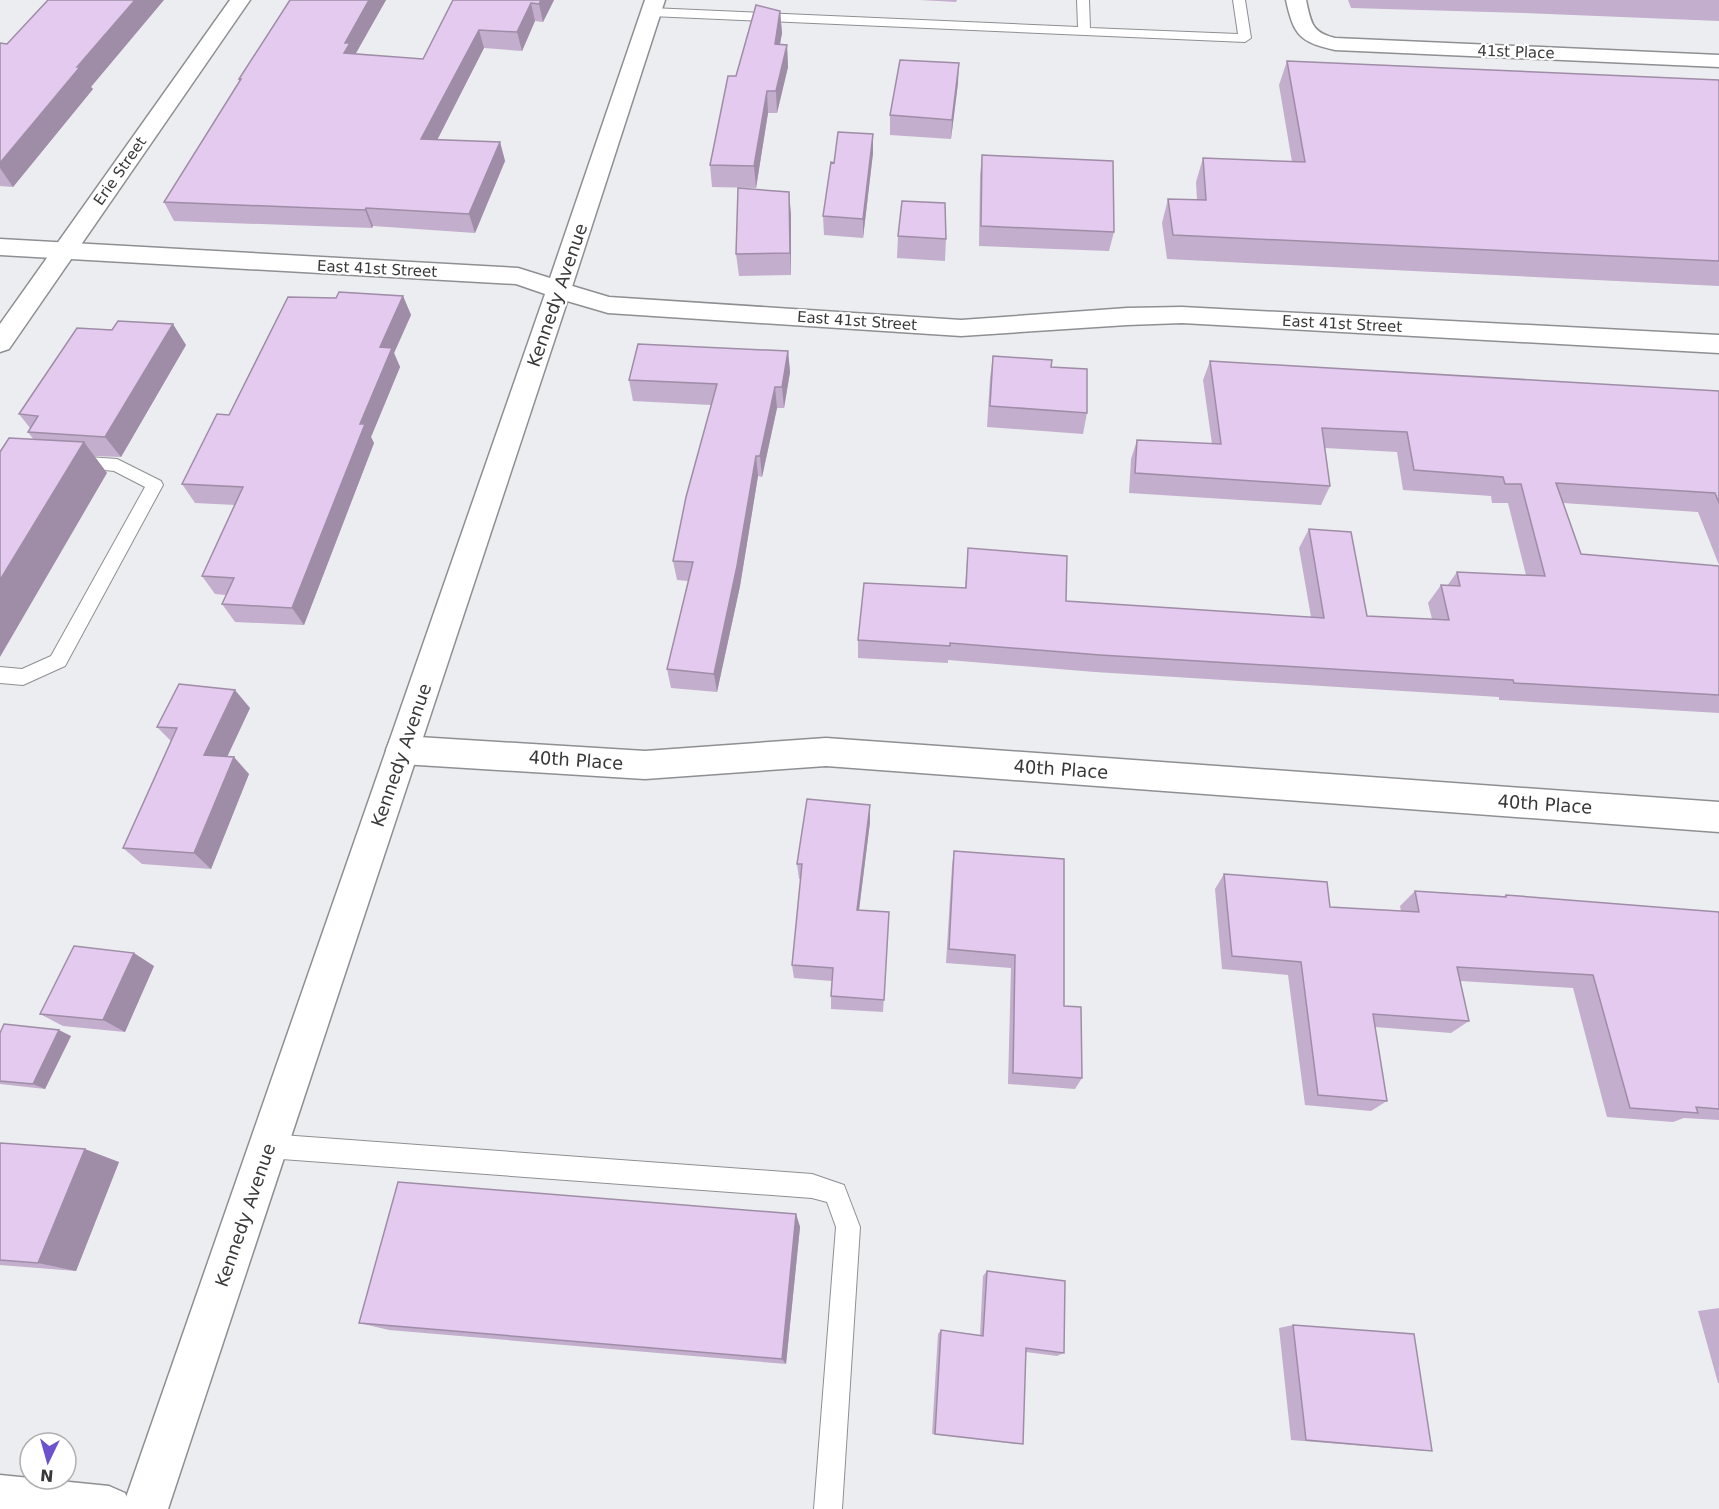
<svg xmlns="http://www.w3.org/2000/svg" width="1719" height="1509" viewBox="0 0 1719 1509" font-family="'DejaVu Sans',sans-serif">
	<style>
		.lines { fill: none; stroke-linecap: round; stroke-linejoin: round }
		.service-casing { stroke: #8e8f92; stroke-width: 2 }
		.minor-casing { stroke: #8e8f92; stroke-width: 3 }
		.tertiary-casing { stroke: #8e8f92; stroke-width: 3 }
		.service { fill: #fff; fill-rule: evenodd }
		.minor { fill: #fff; fill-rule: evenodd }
		.tertiary { fill: #fff; fill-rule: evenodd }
		.wall { fill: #c3aecd }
		.shaded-wall { fill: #9f8da7 }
		.building { fill: #e3caee; stroke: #9f8da7; stroke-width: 1.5 }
		.labels { text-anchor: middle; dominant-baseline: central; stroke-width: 4.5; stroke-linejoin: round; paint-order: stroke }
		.far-street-label { font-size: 15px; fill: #383839; stroke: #fff }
		.street-label { font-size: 18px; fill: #383839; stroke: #fff }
	</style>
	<rect width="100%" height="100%" fill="#ecedf0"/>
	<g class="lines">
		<defs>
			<path id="service" d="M 1077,0 L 1089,0 L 1090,28 L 1238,34 L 1233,0 L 1245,0 L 1251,38 L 1245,42 L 651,16 L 645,12 L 651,8 L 1078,27 Z
				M 74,456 L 117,459 L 161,481 L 163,485 L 65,666 L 23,685 L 0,683 L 0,667 L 22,669 L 51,656 L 145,487 L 114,471 L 68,466 L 66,462 L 68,458 Z
				M 268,1134 L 812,1174 L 844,1185 L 860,1227 L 842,1509 L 814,1509 L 836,1227 L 827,1202 L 812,1198 L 268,1158 L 260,1154 L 256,1146 L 260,1138 Z"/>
			<path id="minor" d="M 230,0 L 250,0 L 9,349 L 0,352 L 0,324 Z
				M 1286,0 L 1306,0 C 1311,22 1311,32 1335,38 L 1719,55 L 1719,67 L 1335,50 C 1300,42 1294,36 1286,0 Z
				M 559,282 L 609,297 L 961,320 L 1127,308 L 1182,307 L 1719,335 L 1719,353 L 1182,323 L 1127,325 L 961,336 L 608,313 L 550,296 L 547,290 L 550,284 Z
				M 402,736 L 645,751 L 826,738 L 1719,802 L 1719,832 L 826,766 L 645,779 L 402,764 L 390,760 L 386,750 L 390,740 Z
				M 0,1475 L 109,1486 L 125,1493 L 132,1509 L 0,1509 Z"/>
			<path id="tertiary" d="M 645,0 L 665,0 L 571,290 L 168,1509 L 122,1509 L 545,294 L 516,284 L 0,255 L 0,239 L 518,268 L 550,278 Z"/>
		</defs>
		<!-- service casing -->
		<use href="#service" class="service-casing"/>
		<!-- minor casing -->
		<use href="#minor" class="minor-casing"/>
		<!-- tertiary casing -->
		<use href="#tertiary" class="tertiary-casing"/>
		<!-- service -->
		<use href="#service" class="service"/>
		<!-- minor -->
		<use href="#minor" class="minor"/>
		<!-- tertiary -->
		<use href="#tertiary" class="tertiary"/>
	</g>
	<!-- wall -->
	<path class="wall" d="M 290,0 L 386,0 L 355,54 L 423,59 L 453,0 L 554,0 L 543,22 L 535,21 L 522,51 L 484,48 L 437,140 L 500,142 L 505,161 L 475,233 L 373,226 L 372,228 L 174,221 L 164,202 L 240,81 L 239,79 Z
		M 920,0 L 957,0 L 956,2 Z
		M 1348,0 L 1719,0 L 1719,21 L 1524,13 L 1351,8 Z
		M 780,11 L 782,33 L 780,44 L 787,45 L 788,67 L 777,113 L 768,113 L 756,188 L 712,187 L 710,165 L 736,76 Z
		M 0,43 L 91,87 L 93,89 L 13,187 L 0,186 Z
		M 1287,61 L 1719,80 L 1719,286 L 1167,259 L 1162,223 L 1168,199 L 1197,200 L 1196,182 L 1203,158 L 1292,162 L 1279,85 Z
		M 958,83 L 951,139 L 890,135 L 890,115 Z
		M 873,134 L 873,153 L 863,238 L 824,235 L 823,216 L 834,163 Z
		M 982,155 L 1114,232 L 1109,251 L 979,246 L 980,175 Z
		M 791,214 L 791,275 L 739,276 L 736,254 Z
		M 898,236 L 946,239 L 945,261 L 897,258 Z
		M 403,296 L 411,315 L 394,353 L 400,367 L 371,437 L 374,443 L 304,625 L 235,622 L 222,604 L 226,595 L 215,594 L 202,576 L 235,505 L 195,503 L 182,484 L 229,415 L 336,298 Z
		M 186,345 L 121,457 L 94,456 L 107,473 L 34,440 L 28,432 L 30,428 L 19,414 Z
		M 788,351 L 790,372 L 784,408 L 777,408 L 762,477 L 758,476 L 740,586 L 717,692 L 671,688 L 667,669 L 688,581 L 677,580 L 673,561 L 711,405 L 633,401 L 629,380 Z
		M 993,356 L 1051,367 L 1087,413 L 1083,434 L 987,427 L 990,378 Z
		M 1210,361 L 1719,391 L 1719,565 L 1698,512 L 1563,503 L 1581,554 L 1719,566 L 1719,713 L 1499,700 L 1499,697 L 1095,672 L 948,660 L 948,663 L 858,658 L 858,640 L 965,588 L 968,548 L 1066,601 L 1311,617 L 1299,548 L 1309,529 L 1367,616 L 1432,619 L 1428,603 L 1441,585 L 1447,586 L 1457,572 L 1526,575 L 1508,503 L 1492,503 L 1491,496 L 1403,490 L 1397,452 L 1325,448 L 1330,486 L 1321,505 L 1129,493 L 1131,459 L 1137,440 L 1212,444 L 1203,380 Z
		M 250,708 L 227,757 L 249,774 L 211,869 L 142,864 L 123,848 L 171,741 L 157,727 Z
		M 870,805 L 870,822 L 859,911 L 889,912 L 883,1012 L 831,1009 L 831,996 L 832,981 L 794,978 L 792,965 L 801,879 L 799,879 L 797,864 Z
		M 954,851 L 1064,1006 L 1082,1078 L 1075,1089 L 1008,1084 L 1011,968 L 946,963 L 952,866 Z
		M 1224,874 L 1330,907 L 1401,911 L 1400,906 L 1415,891 L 1504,896 L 1506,895 L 1719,912 L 1719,1120 L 1684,1118 L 1673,1122 L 1607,1117 L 1573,988 L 1460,981 L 1469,1021 L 1451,1033 L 1375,1027 L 1387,1101 L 1371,1111 L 1305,1105 L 1288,975 L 1222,969 L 1215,889 Z
		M 154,966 L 125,1032 L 63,1026 L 40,1014 Z
		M 0,1033 L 71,1036 L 45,1089 L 0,1084 Z
		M 0,1143 L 119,1162 L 76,1271 L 0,1265 Z
		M 796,1214 L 800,1227 L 786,1364 L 389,1330 L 359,1323 Z
		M 987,1271 L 1064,1353 L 1057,1356 L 1026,1352 L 1018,1444 L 932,1434 L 938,1334 L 941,1330 L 980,1335 L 983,1276 Z
		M 1719,1308 L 1719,1383 L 1718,1383 L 1698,1311 Z
		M 1293,1325 L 1432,1451 L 1413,1450 L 1291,1440 L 1279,1328 Z"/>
	<!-- shaded-wall -->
	<path class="shaded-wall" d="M 135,0 L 164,0 L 91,87 L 93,89 L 13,187 L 0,168 L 0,163 L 77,67 Z
		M 369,0 L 386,0 L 355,55 L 344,53 L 345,43 Z
		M 541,0 L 554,0 L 543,22 L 539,4 Z
		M 531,3 L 535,21 L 522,51 L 517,32 Z
		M 780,11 L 782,33 L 776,66 L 775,44 Z
		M 479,30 L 484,48 L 428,158 L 421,139 Z
		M 787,45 L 788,67 L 777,113 L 776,91 Z
		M 959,63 L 958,83 L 951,139 L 952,120 Z
		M 767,91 L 768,113 L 756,188 L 754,166 Z
		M 873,134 L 873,153 L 863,238 L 863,219 Z
		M 500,142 L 505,161 L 475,233 L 469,214 Z
		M 789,192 L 791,214 L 791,275 L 790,253 Z
		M 366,208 L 373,226 L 372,228 L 365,210 Z
		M 403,296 L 411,315 L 394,353 L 400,367 L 371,437 L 374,443 L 304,625 L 292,608 L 360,424 L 380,347 Z
		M 173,324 L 186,345 L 121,457 L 105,437 Z
		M 788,351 L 790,372 L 784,408 L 782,387 Z
		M 775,387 L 777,408 L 762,477 L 760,456 Z
		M 84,442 L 107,473 L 0,657 L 0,580 Z
		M 756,456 L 758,476 L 740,586 L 717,692 L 714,674 Z
		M 235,690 L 250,708 L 220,772 L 204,755 Z
		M 234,757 L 249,774 L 211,869 L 194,853 Z
		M 870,805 L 870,822 L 857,925 L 857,910 Z
		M 134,953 L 154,966 L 125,1032 L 103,1020 Z
		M 59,1030 L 71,1036 L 45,1089 L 33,1084 Z
		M 85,1149 L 119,1162 L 76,1271 L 38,1263 Z
		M 796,1214 L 800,1227 L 786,1364 L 782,1359 Z"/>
	<!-- building -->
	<path class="building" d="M 48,0 L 135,0 L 77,67 L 80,67 L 0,163 L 0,43 L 7,44 Z
		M 290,0 L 369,0 L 345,43 L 350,43 L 344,53 L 423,59 L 453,0 L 541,0 L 539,4 L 531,3 L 517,32 L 479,30 L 421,139 L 500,142 L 469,214 L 366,208 L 365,210 L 164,202 L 241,79 L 239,79 Z
		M 756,5 L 780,11 L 775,44 L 787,45 L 776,91 L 767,91 L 754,166 L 710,165 L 728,76 L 736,76 Z
		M 900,60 L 959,63 L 952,120 L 890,115 Z
		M 1287,61 L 1719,80 L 1719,261 L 1173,235 L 1168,199 L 1206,200 L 1203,158 L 1305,162 Z
		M 838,132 L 873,134 L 863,219 L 823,216 L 831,162 L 834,163 Z
		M 982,155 L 1113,161 L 1114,232 L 981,226 Z
		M 738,188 L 789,192 L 790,253 L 736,254 Z
		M 902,201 L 945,203 L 946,239 L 898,236 Z
		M 339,292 L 403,296 L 380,347 L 392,348 L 360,424 L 365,424 L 292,608 L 222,604 L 234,578 L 202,576 L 243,487 L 182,484 L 217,414 L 229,415 L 288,297 L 336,298 Z
		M 118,321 L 173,324 L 105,437 L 28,432 L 38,416 L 19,414 L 77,328 L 112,330 Z
		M 638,344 L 788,351 L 782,387 L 775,387 L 760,456 L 756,456 L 737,566 L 714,674 L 667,669 L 693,562 L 673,561 L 686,497 L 717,384 L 629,380 Z
		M 993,356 L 1052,360 L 1051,367 L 1087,369 L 1087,413 L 990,406 Z
		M 1210,361 L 1719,391 L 1719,503 L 1715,493 L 1556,483 L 1581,554 L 1719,566 L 1719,695 L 1514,683 L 1513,680 L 1100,655 L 950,643 L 950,646 L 858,640 L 864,583 L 966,588 L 968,548 L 1067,556 L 1066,601 L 1324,618 L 1309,529 L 1351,532 L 1367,616 L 1449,620 L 1441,585 L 1460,586 L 1457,572 L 1545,576 L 1521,484 L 1505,484 L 1503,477 L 1414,470 L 1407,432 L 1322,428 L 1330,486 L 1135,473 L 1137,440 L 1221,444 Z
		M 9,438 L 84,442 L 0,580 L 0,452 Z
		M 179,684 L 235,690 L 204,755 L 234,757 L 194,853 L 123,848 L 177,728 L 157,727 Z
		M 807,799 L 870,805 L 857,910 L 889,912 L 884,1000 L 831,996 L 833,968 L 792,965 L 802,864 L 797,864 Z
		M 954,851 L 1064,859 L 1064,1006 L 1081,1007 L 1082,1078 L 1013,1073 L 1015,955 L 949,949 Z
		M 1224,874 L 1327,882 L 1330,907 L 1419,912 L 1415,891 L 1506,897 L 1506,895 L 1719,912 L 1719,1109 L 1696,1107 L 1698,1113 L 1630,1108 L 1593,975 L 1457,967 L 1469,1021 L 1373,1014 L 1387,1101 L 1318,1095 L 1301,962 L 1232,956 Z
		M 74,946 L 134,953 L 103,1020 L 40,1014 Z
		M 4,1024 L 59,1030 L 33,1084 L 0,1081 L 0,1033 Z
		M 0,1143 L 85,1149 L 38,1263 L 0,1260 Z
		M 398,1182 L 796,1214 L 782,1359 L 359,1323 Z
		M 987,1271 L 1065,1281 L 1064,1353 L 1026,1348 L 1023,1444 L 935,1434 L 941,1330 L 983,1336 Z
		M 1293,1325 L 1414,1334 L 1432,1451 L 1306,1440 Z"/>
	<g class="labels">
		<!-- far-street labels -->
		<g class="far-street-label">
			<text transform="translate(1516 52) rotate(2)">41st Place</text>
			<text transform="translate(120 171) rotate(-55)">Erie Street</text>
			<text transform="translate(377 269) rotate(3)">East 41st Street</text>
			<text transform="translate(857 321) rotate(4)">East 41st Street</text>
			<text transform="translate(1342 324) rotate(3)">East 41st Street</text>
		</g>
		<!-- street labels -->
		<g class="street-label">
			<text transform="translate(557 295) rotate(-71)">Kennedy Avenue</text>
			<text transform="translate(401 755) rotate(-71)">Kennedy Avenue</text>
			<text transform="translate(576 760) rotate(4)">40th Place</text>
			<text transform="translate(1061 769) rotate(4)">40th Place</text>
			<text transform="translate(1545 804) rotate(4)">40th Place</text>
			<text transform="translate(245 1215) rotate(-71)">Kennedy Avenue</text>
		</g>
	</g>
	<!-- north arrow -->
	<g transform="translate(48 1461) rotate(185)"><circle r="28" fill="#ffffff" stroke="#afafb0" stroke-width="1.5"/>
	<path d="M0-4.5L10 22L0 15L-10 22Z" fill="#6c53cd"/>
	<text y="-9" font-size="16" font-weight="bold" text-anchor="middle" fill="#383839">N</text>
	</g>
</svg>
